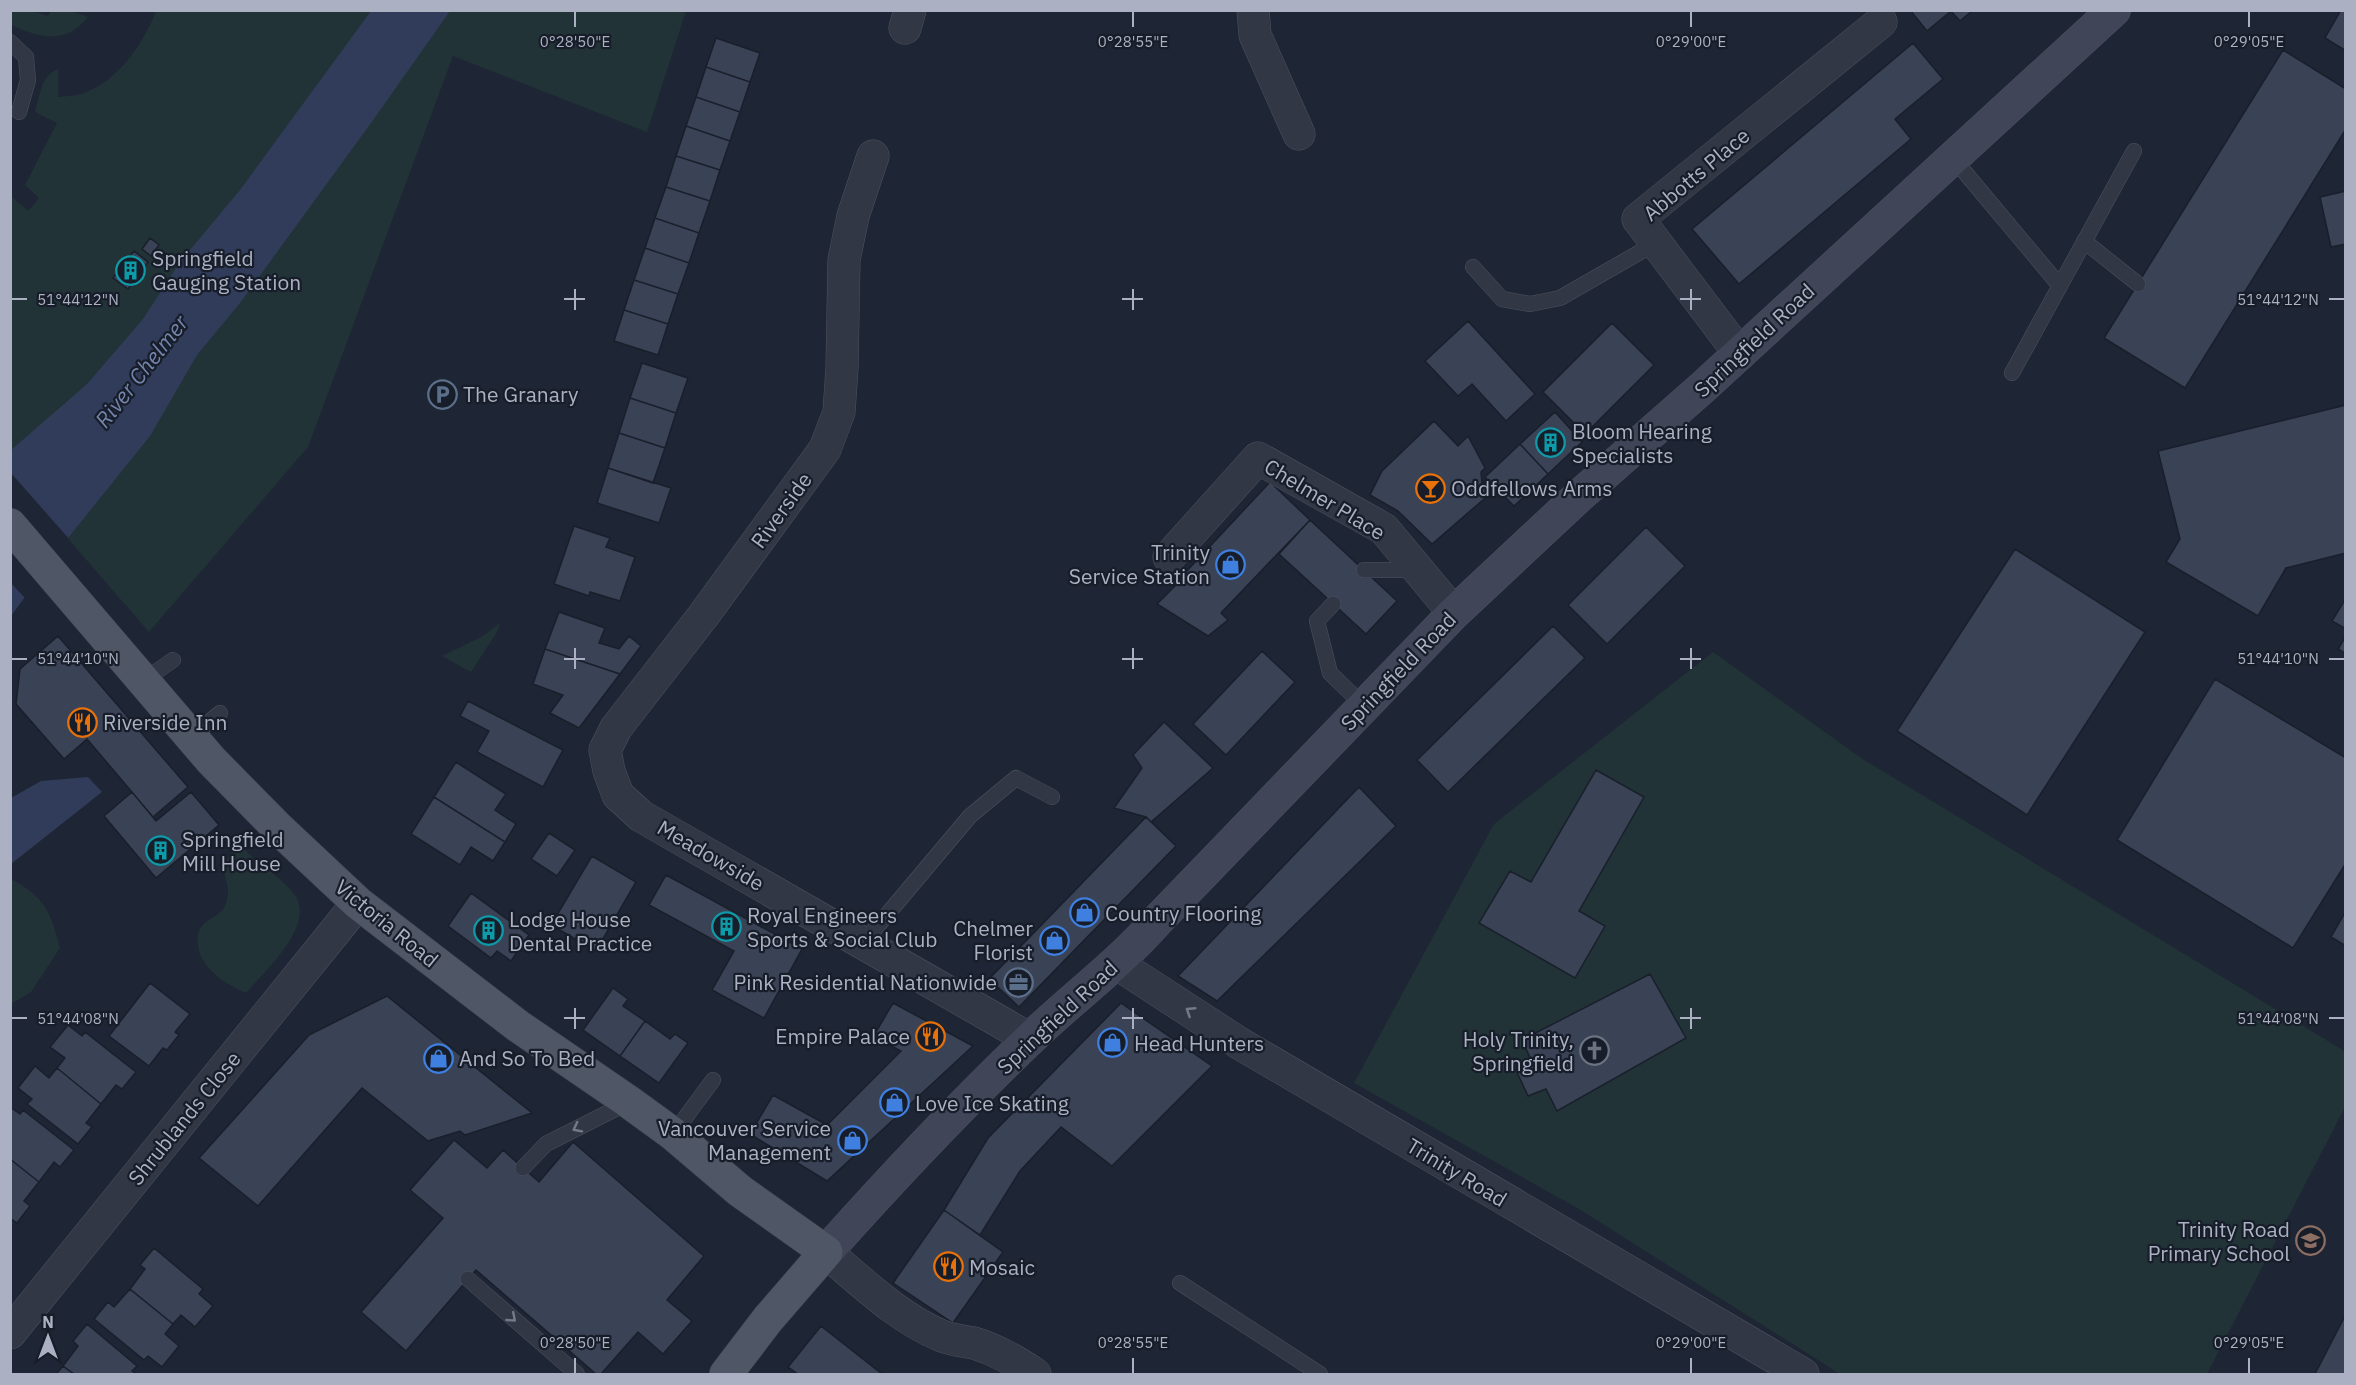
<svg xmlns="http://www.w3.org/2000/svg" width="2356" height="1385" viewBox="0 0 2356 1385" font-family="'IBM Plex Sans',sans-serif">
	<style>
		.green { fill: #213337 }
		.water { fill: #303c5a }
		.pier { fill: #1e2534 }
		.building { fill: #3a4256; stroke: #191f2b; stroke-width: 1.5 }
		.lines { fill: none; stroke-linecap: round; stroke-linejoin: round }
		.lane-casing { stroke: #4c5261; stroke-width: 16 }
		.street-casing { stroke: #4c5261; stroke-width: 33 }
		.secondary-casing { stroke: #4c5261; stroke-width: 34 }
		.primary-casing { stroke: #3b414f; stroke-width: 34 }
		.lane { stroke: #323745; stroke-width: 15 }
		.street { stroke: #323745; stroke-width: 32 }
		.secondary { stroke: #404658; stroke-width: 33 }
		.primary { stroke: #4f5666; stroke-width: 33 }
		.oneway { stroke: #757a8a }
		.ticks { fill: none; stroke: #abb1c3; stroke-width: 2 }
		.labels { text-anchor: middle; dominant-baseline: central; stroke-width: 4.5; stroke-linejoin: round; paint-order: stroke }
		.street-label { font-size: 21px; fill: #abb1c3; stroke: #171d29 }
		.poi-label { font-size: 21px; fill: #abb1c3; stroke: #171d29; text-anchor: start }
		.water-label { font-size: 22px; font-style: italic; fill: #7385ac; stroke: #171d29 }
		.ticks-label { font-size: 15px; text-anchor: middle; fill: #abb1c3; stroke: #171d29; stroke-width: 4.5; stroke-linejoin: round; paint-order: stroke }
	</style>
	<rect width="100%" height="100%" fill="#1e2534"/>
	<!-- green -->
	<path class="green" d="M 10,11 L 32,11 L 48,16 L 51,11 L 70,11 L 88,17 C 66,45 40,38 11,25 Z
		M 156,11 L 686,11 L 647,132 L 453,56 L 308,447 L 149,632 L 11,473 L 11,201 L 13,198 L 28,211 L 39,198 L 25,185 L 57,123 L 35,112 C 40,96 41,75 58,69 L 58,97 C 65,96 74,96 81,94 C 117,83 144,43 156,11 Z
		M 500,623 L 497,632 L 471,672 L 442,656 L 483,636 Z
		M 1713,652 L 1861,758 L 2346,1052 L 2345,1107 L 2207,1374 L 1840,1374 L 1579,1209 L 1354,1083 L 1494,824 Z
		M 233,850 L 245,850 C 259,865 286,880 296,897 C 314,927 264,972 246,993 C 226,984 202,970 198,946 C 197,939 197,931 203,925 C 210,917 223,915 226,903 C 234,880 214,876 233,850 Z
		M 10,878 C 45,898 50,910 60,948 L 31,992 L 11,1004 Z"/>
	<!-- water -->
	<path class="water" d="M 371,11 L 450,11 L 371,123 L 240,303 L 197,355 L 150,436 L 68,538 L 11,616 L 10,451 L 87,384 L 143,319 L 180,262 L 240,190 Z
		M 88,777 L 102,792 L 11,864 L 11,798 L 41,781 Z"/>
	<!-- pier -->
	<path class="pier" d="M 11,473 L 70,540 L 26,599 L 10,582 Z"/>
	<!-- building -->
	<path class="building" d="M 1910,10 L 1973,10 L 1960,21 L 1951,11 L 1927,31 Z
		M 2341,10 L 2346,10 L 2346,51 L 2325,38 Z
		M 716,38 L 760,53 L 750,82 L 706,67 Z
		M 1913,43 L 1943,79 L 1895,119 L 1911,139 L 1739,284 L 1692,229 Z
		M 2283,50 L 2346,89 L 2346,129 L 2185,388 L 2104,338 Z
		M 706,67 L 750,82 L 740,112 L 696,97 Z
		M 696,97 L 740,112 L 730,141 L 686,126 Z
		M 686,126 L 730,141 L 720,170 L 676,156 Z
		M 676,156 L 720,170 L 710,201 L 666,187 Z
		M 666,187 L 710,201 L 699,233 L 655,218 Z
		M 2346,191 L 2346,244 L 2331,247 L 2320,197 Z
		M 655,218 L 699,233 L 689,263 L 645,248 Z
		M 150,238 L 159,245 L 151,256 L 142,249 Z
		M 645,248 L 689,263 L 678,294 L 634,280 Z
		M 134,251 L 148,262 L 128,289 L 113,278 Z
		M 634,280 L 678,294 L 668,324 L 624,310 Z
		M 624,310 L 668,324 L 658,355 L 614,341 Z
		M 1468,321 L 1535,394 L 1506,421 L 1472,384 L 1458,396 L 1425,361 Z
		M 1612,323 L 1654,365 L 1585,434 L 1543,392 Z
		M 642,363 L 688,378 L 676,413 L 630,398 Z
		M 630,398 L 676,413 L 665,448 L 619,433 Z
		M 2346,405 L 2346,553 L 2286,568 L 2258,616 L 2166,562 L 2180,539 L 2158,451 Z
		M 1555,412 L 1582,442 L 1548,474 L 1520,444 Z
		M 1434,421 L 1458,446 L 1468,436 L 1485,468 L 1481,472 L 1482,483 L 1491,493 L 1432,544 L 1398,511 L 1370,495 L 1382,471 Z
		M 619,433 L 665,448 L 653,483 L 608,468 Z
		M 1520,444 L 1548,474 L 1514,506 L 1485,477 Z
		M 608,468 L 671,488 L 659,523 L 597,503 Z
		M 1270,482 L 1310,520 L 1221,613 L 1228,620 L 1208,636 L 1157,604 L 1186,575 L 1184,574 Z
		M 1310,520 L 1397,601 L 1366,634 L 1279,554 Z
		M 574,526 L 610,538 L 606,547 L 635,557 L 620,601 L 590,592 L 589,596 L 554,584 Z
		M 1646,527 L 1685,566 L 1607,644 L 1568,605 Z
		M 2015,549 L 2145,632 L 2027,815 L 1897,731 Z
		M 2346,598 L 2346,629 L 2332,621 Z
		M 559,612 L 605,628 L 599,643 L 619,649 L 629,636 L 641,646 L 620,674 L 545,649 Z
		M 1553,626 L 1585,658 L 1448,792 L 1417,760 Z
		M 58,636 L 188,787 L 153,817 L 87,739 L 64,759 L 16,704 L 20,669 Z
		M 2346,636 L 2346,654 L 2338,649 Z
		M 545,649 L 620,674 L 579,728 L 550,713 L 563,695 L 533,684 Z
		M 1262,651 L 1295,682 L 1226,755 L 1193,724 Z
		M 2215,679 L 2346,758 L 2346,863 L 2293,948 L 2117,840 Z
		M 468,701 L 563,750 L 543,787 L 477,752 L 489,731 L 460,716 Z
		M 1164,722 L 1213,768 L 1151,822 L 1146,817 L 1114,808 L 1142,768 L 1133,755 Z
		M 456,762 L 506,794 L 495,810 L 516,824 L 505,842 L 434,797 Z
		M 1596,770 L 1644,797 L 1579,911 L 1605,926 L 1575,978 L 1479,923 L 1510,871 L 1531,882 Z
		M 1359,787 L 1396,826 L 1217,1001 L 1178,976 Z
		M 132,792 L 156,821 L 191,792 L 219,825 L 156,878 L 104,816 Z
		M 434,797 L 505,842 L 493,861 L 471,847 L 460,865 L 411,834 Z
		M 1146,817 L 1176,846 L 1019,1007 L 989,979 Z
		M 549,833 L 575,850 L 557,876 L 531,859 Z
		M 592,856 L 636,882 L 596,951 L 551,925 Z
		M 666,875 L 802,949 L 764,1018 L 712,990 L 734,951 L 649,905 Z
		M 471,893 L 529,935 L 511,961 L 497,951 L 491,958 L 448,926 Z
		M 2346,911 L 2346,946 L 2331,937 Z
		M 1650,974 L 1686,1038 L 1557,1111 L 1546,1089 L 1528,1096 L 1516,1070 L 1532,1062 L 1522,1040 Z
		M 150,983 L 190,1014 L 175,1032 L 179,1035 L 167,1050 L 163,1048 L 149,1066 L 109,1036 Z
		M 613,988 L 628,999 L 623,1006 L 645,1021 L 620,1056 L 583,1030 Z
		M 387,996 L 532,1113 L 465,1135 L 460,1131 L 428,1141 L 362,1088 L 258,1206 L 199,1158 L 309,1035 Z
		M 893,1003 L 973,1046 L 827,1181 L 750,1134 L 773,1095 L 827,1125 L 901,1051 L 873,1037 Z
		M 1121,1003 L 1212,1066 L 1112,1166 L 1061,1127 L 1020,1171 L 980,1235 L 944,1210 L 988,1138 Z
		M 645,1021 L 670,1039 L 675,1034 L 688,1043 L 659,1083 L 620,1056 Z
		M 68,1025 L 82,1036 L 85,1032 L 136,1072 L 122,1089 L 116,1085 L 101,1104 L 57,1068 L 65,1058 L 50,1047 Z
		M 35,1066 L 49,1078 L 57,1068 L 101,1104 L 86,1123 L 92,1127 L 78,1144 L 27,1104 L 32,1099 L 18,1088 Z
		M 10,1107 L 20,1114 L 23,1110 L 74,1150 L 60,1167 L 54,1162 L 39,1182 L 10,1159 Z
		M 454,1140 L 487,1168 L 503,1150 L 539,1182 L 573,1142 L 704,1256 L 667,1300 L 692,1321 L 663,1354 L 638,1332 L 601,1374 L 596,1374 L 476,1270 L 406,1351 L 361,1312 L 443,1218 L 410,1190 Z
		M 10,1159 L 39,1182 L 24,1201 L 30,1206 L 17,1223 L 10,1218 Z
		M 944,1210 L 1003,1252 L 953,1323 L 893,1283 Z
		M 154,1248 L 203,1289 L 199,1294 L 213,1306 L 195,1327 L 181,1315 L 173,1324 L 130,1289 L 145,1269 L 140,1265 Z
		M 130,1289 L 173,1324 L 165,1334 L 179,1346 L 162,1367 L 148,1356 L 144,1360 L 94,1319 L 108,1302 L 114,1307 Z
		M 2346,1314 L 2346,1374 L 2315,1374 Z
		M 87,1324 L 137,1366 L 132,1371 L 137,1374 L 74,1374 L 63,1366 L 78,1346 L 73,1341 Z
		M 821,1326 L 882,1374 L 798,1374 L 788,1367 Z
		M 63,1366 L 74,1374 L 56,1374 Z"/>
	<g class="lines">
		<defs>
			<path id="lane" d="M 10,42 L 26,57 L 28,80 L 19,112
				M 1952,157 L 2060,286
				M 2084,241 L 2138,284
				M 1473,267 L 1502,299 L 1530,304 L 1560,298 L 1656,243
				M 2012,373 L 2134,151
				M 1364,570 L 1418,570
				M 1333,604 L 1317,621 L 1330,673 L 1364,706
				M 144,680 L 173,660
				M 191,737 L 220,713
				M 864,942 L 970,816 L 1016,778 L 1052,797
				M 673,1134 L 713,1080
				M 523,1168 L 546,1144 L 629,1102
				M 468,1279 L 577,1374
				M 1180,1283 L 1320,1374"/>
			<path id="street" d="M 1253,10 L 1255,35 L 1299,134
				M 905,28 L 910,10
				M 873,156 L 853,216 L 844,260 L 842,368 L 839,412 L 825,449 L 703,616 L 616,728 L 605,750 L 609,771 L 618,795 L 641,816 L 1030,1039
				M 1740,354 L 1638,219 L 1881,22
				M 1169,557 L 1258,458 L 1384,529 L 1454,613
				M 1116,963 L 1239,1043 L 1803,1374
				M 826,1252 C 862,1282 898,1318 942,1336 C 952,1340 963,1341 974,1343 C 997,1350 1015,1361 1035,1374
				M 10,1333 L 358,903"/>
			<path id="secondary" d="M 826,1252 C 891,1179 958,1108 1029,1040 C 1070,1000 1117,966 1156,922 L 1454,613 L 1578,497 L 1702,388 L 2114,10"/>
			<path id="primary" d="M 10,525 L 211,760 L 278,828 L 358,903 L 518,1026 L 629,1102 L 673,1134 L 740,1191 L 826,1252 L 768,1319 L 726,1374"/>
		</defs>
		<!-- lane casing -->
		<use href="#lane" class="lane-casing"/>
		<!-- street casing -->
		<use href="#street" class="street-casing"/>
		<!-- secondary casing -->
		<use href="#secondary" class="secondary-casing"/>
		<!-- primary casing -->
		<use href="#primary" class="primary-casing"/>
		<!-- lane -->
		<use href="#lane" class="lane"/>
		<!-- street -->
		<use href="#street" class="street"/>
		<!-- secondary -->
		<use href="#secondary" class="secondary"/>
		<!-- primary -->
		<use href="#primary" class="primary"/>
	</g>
	<!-- one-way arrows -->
	<defs><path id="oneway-chevron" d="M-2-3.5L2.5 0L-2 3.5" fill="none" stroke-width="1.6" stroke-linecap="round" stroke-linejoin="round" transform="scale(1.5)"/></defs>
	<g class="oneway">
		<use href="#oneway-chevron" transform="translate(1190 1011) rotate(-147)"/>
		<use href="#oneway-chevron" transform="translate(577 1128) rotate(153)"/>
		<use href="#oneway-chevron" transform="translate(512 1318) rotate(41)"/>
	</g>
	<!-- ticks -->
	<path class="ticks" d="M 575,12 L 575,27M 1133,12 L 1133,27M 1691,12 L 1691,27M 2249,12 L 2249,27M 575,289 L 575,310M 1133,289 L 1133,310M 1691,289 L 1691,310M 12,299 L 27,299M 564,299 L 585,299M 1122,299 L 1143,299M 1680,299 L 1701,299M 2329,299 L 2344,299M 575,648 L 575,669M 1133,648 L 1133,669M 1691,648 L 1691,669M 12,659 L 27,659M 564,659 L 585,659M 1122,659 L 1143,659M 1680,659 L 1701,659M 2329,659 L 2344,659M 575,1008 L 575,1029M 1133,1008 L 1133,1029M 1691,1008 L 1691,1029M 12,1018 L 27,1018M 564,1018 L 585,1018M 1122,1018 L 1143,1018M 1680,1018 L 1701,1018M 2329,1018 L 2344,1018M 575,1358 L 575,1373M 1133,1358 L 1133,1373M 1691,1358 L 1691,1373M 2249,1358 L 2249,1373"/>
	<!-- icons -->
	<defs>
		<symbol id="building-ring" viewBox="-11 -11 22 22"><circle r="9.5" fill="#171d29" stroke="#0f9aa8" stroke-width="1.5"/><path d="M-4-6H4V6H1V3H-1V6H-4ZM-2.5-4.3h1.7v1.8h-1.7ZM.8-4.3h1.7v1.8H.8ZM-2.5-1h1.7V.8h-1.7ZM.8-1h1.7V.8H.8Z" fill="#0f9aa8"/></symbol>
		<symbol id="parking-ring" viewBox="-11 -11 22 22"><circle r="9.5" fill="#171d29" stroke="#5c6f8a" stroke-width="1.5"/><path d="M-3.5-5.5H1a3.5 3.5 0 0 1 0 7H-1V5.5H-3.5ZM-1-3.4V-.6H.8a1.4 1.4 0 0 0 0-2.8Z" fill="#5c6f8a"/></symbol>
		<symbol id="bar-ring" viewBox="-11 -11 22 22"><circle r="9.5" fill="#171d29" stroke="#e8710a" stroke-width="1.5"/><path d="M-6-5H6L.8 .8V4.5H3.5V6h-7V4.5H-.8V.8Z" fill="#e8710a"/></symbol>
		<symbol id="shop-ring" viewBox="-11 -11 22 22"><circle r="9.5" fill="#171d29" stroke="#3f7fe0" stroke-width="1.5"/><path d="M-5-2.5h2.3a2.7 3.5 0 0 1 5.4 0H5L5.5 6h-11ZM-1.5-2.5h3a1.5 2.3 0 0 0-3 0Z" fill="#3f7fe0"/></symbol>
		<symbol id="restaurant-ring" viewBox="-11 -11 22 22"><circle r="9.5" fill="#171d29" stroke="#e8710a" stroke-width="1.5"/><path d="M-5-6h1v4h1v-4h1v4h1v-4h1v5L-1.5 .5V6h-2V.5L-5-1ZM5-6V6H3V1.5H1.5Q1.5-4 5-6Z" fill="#e8710a"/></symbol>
		<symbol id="office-ring" viewBox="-11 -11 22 22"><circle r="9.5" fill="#171d29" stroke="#5c6f8a" stroke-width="1.5"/><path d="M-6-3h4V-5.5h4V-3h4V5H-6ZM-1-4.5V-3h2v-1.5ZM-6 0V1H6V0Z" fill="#5c6f8a"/></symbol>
		<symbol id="church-ring" viewBox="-11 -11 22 22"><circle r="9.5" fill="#171d29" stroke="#6b7280" stroke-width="1.5"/><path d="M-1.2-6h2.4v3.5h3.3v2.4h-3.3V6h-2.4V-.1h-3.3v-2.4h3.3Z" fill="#6b7280"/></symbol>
		<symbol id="school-ring" viewBox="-11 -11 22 22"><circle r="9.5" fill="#171d29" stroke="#8d6e63" stroke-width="1.5"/><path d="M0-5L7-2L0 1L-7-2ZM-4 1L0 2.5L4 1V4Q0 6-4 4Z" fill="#8d6e63"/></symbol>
	</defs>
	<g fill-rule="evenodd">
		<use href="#building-ring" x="114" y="254" width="33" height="33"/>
		<use href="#parking-ring" x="426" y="378" width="33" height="33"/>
		<use href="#building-ring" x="1534" y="426" width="33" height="33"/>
		<use href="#bar-ring" x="1414" y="472" width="33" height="33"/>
		<use href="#shop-ring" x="1214" y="548" width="33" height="33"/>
		<use href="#restaurant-ring" x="66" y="706" width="33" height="33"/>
		<use href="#building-ring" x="144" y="834" width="33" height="33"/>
		<use href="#shop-ring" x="1068" y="896" width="33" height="33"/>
		<use href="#building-ring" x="710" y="910" width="33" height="33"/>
		<use href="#building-ring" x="472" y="914" width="33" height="33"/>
		<use href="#shop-ring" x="1038" y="924" width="33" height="33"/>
		<use href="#office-ring" x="1002" y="966" width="33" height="33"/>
		<use href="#restaurant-ring" x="914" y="1020" width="33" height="33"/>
		<use href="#shop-ring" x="1096" y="1026" width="33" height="33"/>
		<use href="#church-ring" x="1578" y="1034" width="33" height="33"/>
		<use href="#shop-ring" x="422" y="1042" width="33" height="33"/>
		<use href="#shop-ring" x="878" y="1086" width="33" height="33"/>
		<use href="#shop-ring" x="836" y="1124" width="33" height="33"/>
		<use href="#school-ring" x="2294" y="1224" width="33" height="33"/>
		<use href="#restaurant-ring" x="932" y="1250" width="33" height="33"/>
	</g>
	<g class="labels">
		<!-- street labels -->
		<g class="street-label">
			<text transform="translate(1696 174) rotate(-40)">Abbotts Place</text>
			<text transform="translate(1754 340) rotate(-43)">Springfield Road</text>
			<text transform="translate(1325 499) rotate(31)">Chelmer Place</text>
			<text transform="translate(781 510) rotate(-54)">Riverside</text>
			<text transform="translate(1398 671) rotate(-46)">Springfield Road</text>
			<text transform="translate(711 855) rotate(30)">Meadowside</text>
			<text transform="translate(387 923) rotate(39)">Victoria Road</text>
			<text transform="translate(1057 1017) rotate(-43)">Springfield Road</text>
			<text transform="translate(184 1118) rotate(-51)">Shrublands Close</text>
			<text transform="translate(1457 1172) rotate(31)">Trinity Road</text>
		</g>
		<!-- poi labels -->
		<g class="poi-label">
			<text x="152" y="258">Springfield<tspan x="152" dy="24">Gauging Station</tspan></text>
			<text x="463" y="394">The Granary</text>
			<text x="1572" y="431">Bloom Hearing<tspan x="1572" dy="24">Specialists</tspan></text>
			<text x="1451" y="488">Oddfellows Arms</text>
			<text x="1210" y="552" text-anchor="end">Trinity<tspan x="1210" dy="24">Service Station</tspan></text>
			<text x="103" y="722">Riverside Inn</text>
			<text x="182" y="839">Springfield<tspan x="182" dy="24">Mill House</tspan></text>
			<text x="1105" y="913">Country Flooring</text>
			<text x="747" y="915">Royal Engineers<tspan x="747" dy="24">Sports &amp; Social Club</tspan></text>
			<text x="509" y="919">Lodge House<tspan x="509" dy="24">Dental Practice</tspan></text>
			<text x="1033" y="928" text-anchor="end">Chelmer<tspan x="1033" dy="24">Florist</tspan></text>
			<text x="997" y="982" text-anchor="end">Pink Residential Nationwide</text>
			<text x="910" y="1036" text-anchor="end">Empire Palace</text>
			<text x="1574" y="1039" text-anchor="end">Holy Trinity,<tspan x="1574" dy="24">Springfield</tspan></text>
			<text x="1134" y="1043">Head Hunters</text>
			<text x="459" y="1058">And So To Bed</text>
			<text x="915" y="1103">Love Ice Skating</text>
			<text x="831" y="1128" text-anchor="end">Vancouver Service<tspan x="831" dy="24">Management</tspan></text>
			<text x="2290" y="1229" text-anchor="end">Trinity Road<tspan x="2290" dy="24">Primary School</tspan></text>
			<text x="969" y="1267">Mosaic</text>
		</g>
		<!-- water labels -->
		<g class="water-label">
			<text transform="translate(141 371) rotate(-52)">River Chelmer</text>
		</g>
	</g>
	<g class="ticks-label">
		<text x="575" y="47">0°28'50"E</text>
		<text x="1133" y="47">0°28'55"E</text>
		<text x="1691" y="47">0°29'00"E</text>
		<text x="2249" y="47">0°29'05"E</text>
		<text x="78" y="305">51°44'12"N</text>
		<text x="2278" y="305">51°44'12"N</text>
		<text x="78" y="664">51°44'10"N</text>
		<text x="2278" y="664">51°44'10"N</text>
		<text x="78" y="1024">51°44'08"N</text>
		<text x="2278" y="1024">51°44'08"N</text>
		<text x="575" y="1348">0°28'50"E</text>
		<text x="1133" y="1348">0°28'55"E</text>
		<text x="1691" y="1348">0°29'00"E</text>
		<text x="2249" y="1348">0°29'05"E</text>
	</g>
	<!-- border -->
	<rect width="2356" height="1385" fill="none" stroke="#abb1c3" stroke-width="24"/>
	<!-- north arrow -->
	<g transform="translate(48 1337)" stroke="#171d29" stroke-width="4.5" paint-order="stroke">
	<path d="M0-4.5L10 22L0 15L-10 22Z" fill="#abb1c3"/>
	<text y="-9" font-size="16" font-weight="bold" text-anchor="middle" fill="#abb1c3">N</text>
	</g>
</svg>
